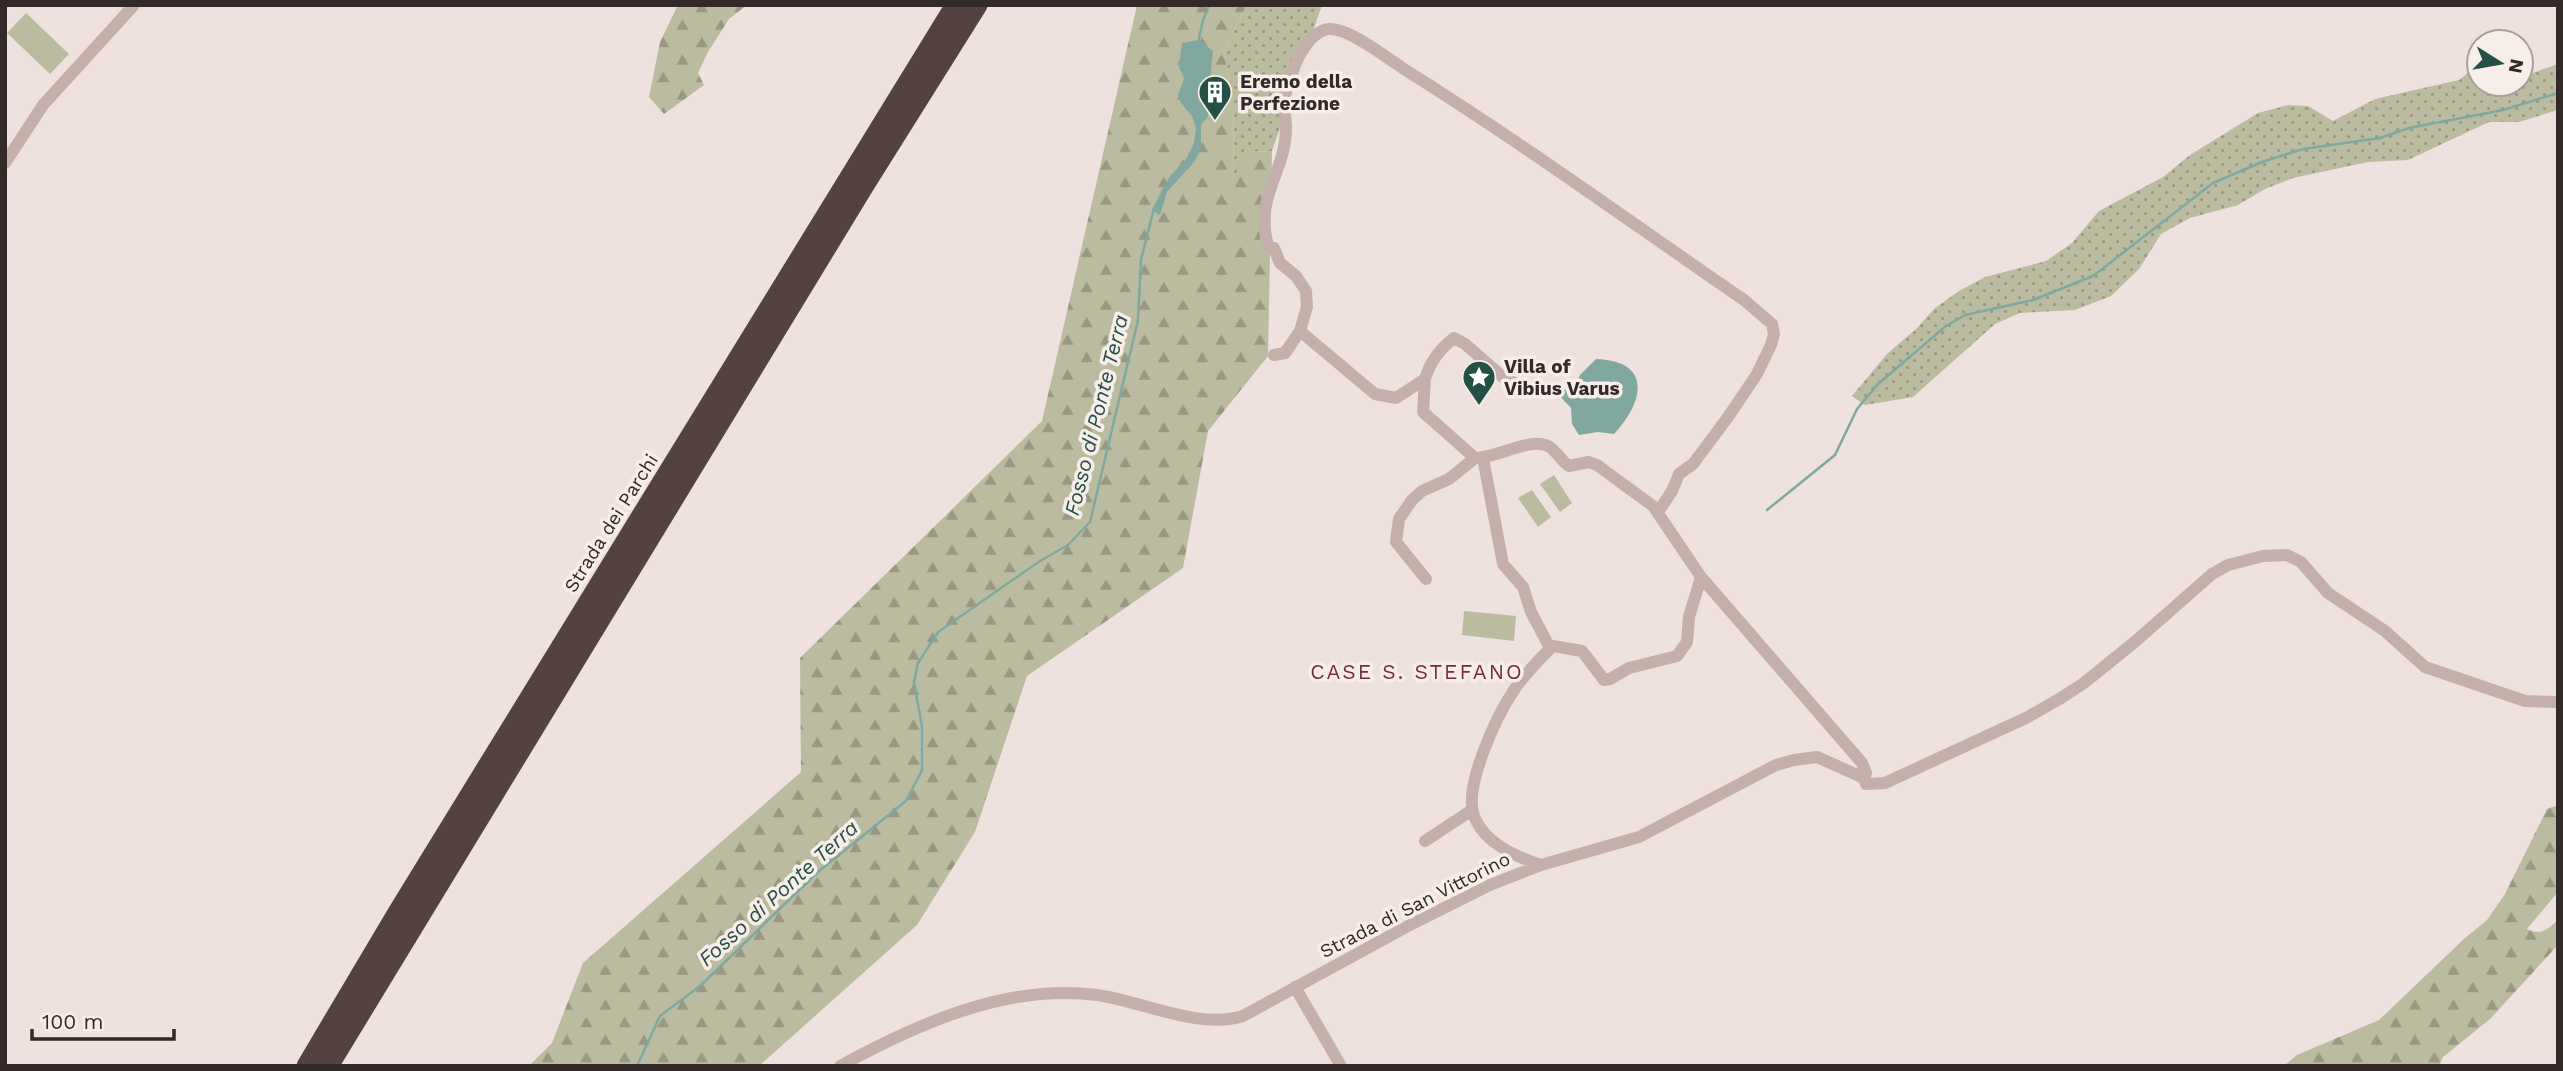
<svg xmlns="http://www.w3.org/2000/svg" width="2563" height="1071" viewBox="0 0 2563 1071" font-family="'Work Sans',sans-serif">
	<style>
		.green { fill: url(#green-dots) }
		.forest { fill: url(#forest-firs) }
		.pitch { fill: #bbbc9f }
		.water { fill: #80a89e }
		.lines { fill: none; stroke-linecap: round; stroke-linejoin: round }
		.stream { stroke: #80a89e; stroke-width: 2.5 }
		.minor { stroke: #c5afab; stroke-width: 12 }
		.motorway { stroke: #544241; stroke-width: 21 }
		.labels { text-anchor: middle; dominant-baseline: central; stroke-width: 7; stroke-linejoin: round; paint-order: stroke }
		.poi-label { font-size: 19px; font-weight: bold; fill: #342929; stroke: #f7ede9; text-anchor: start }
		.street-label { font-size: 19px; fill: #342929; stroke: #f7ede9 }
		.water-label { font-size: 21px; font-style: italic; fill: #245046; stroke: #f7ede9 }
		.neighbourhood-label { font-size: 21px; letter-spacing: 2px; fill: #792d32; stroke: #f7ede9 }
	</style>
	<defs>
		<pattern id="green-dots" width="8" height="8" patternUnits="userSpaceOnUse" patternTransform="scale(1.75)"><rect width="8" height="8" fill="#bbbc9f"/><path d="M2 2h.1M6 6h.1" fill="none" stroke="#999982" stroke-width="1.8" stroke-linecap="round"/></pattern>
		<pattern id="forest-firs" width="22" height="20" patternUnits="userSpaceOnUse" patternTransform="scale(1.75)"><rect width="22" height="20" fill="#bbbc9f"/><path d="M5 1l3.5 6h-7zM16 11l3.5 6h-7z" fill="#999982"/></pattern>
	</defs>
	<rect width="100%" height="100%" fill="#efe1de"/>
	<!-- green -->
	<path class="green" d="M 1247,5 L 1322,5 L 1272,151 L 1249,152 L 1233,180 L 1234,103 L 1224,50 Z
		M 2558,64 L 2558,110 L 2519,122 L 2489,122 L 2408,160 L 2368,162 L 2293,178 L 2265,189 L 2238,205 L 2190,218 L 2161,234 L 2139,269 L 2111,296 L 2075,310 L 2020,313 L 1995,324 L 1913,397 L 1865,405 L 1852,396 L 1887,354 L 1917,328 L 1935,308 L 1959,291 L 1985,277 L 2046,261 L 2072,243 L 2099,211 L 2163,177 L 2190,155 L 2258,113 L 2288,105 L 2308,106 L 2333,121 L 2375,99 L 2459,80 L 2477,66 L 2479,66 L 2479,84 L 2521,84 L 2521,75 L 2524,76 Z"/>
	<!-- forest -->
	<path class="forest" d="M 678,5 L 747,5 L 729,19 L 708,52 L 698,73 L 704,85 L 664,114 L 649,97 L 660,42 Z
		M 1137,5 L 1247,5 L 1224,50 L 1234,103 L 1233,179 L 1249,152 L 1272,151 L 1268,356 L 1208,431 L 1183,568 L 1027,676 L 975,832 L 917,925 L 759,1066 L 529,1066 L 552,1043 L 583,963 L 801,772 L 800,658 L 1042,421 Z
		M 2558,805 L 2558,892 L 2527,929 C 2541,936 2548,929 2558,920 L 2558,945 L 2490,1019 L 2443,1057 L 2439,1066 L 2284,1066 L 2297,1055 L 2379,1020 L 2465,938 L 2487,920 L 2505,894 L 2547,809 Z"/>
	<!-- pitch -->
	<path class="pitch" d="M 26,13 L 69,54 L 50,74 L 7,33 Z
		M 1554,475 L 1572,503 L 1560,512 L 1540,484 Z
		M 1532,490 L 1551,517 L 1538,527 L 1518,498 Z
		M 1464,611 L 1516,616 L 1514,641 L 1462,635 Z"/>
	<!-- water -->
	<path class="water" d="M 1199,40 L 1213,51 L 1210,79 L 1212,100 L 1207,118 L 1201,125 L 1201,149 L 1194,162 L 1167,192 L 1160,215 L 1152,210 L 1163,188 L 1171,175 L 1185,161 L 1194,143 L 1196,128 L 1192,116 L 1181,103 L 1178,95 L 1184,79 L 1179,67 L 1182,43 Z
		M 1596,359 C 1653,361 1644,402 1614,434 L 1598,432 L 1579,435 L 1572,424 L 1571,408 L 1557,393 L 1560,389 L 1573,390 L 1580,375 Z"/>
	<g class="lines">
		<!-- stream -->
		<path class="stream" d="M 1198,44 L 1203,20 L 1209,5
			M 1767,510 L 1835,455 L 1857,409 L 1878,384 L 1946,326 L 1965,315 L 2033,300 L 2093,276 L 2213,183 L 2262,162 L 2303,149 L 2380,138 L 2409,128 L 2503,110 L 2558,93
			M 637,1066 L 660,1016 L 700,986 L 819,871 L 906,801 L 922,770 L 922,727 L 914,682 L 918,663 L 938,632 L 1040,561 L 1068,545 L 1090,522 L 1138,320 L 1141,260 L 1154,208"/>
		<!-- minor -->
		<path class="minor" d="M 5,163 L 43,105 L 134,5
			M 1300,331 L 1307,307 L 1306,291 L 1296,276 L 1280,263 L 1274,248 L 1268,246 C 1254,196 1286,172 1286,128 C 1286,117 1283,107 1285,96 C 1287,77 1306,31 1329,29 C 1348,27 1390,60 1407,71 C 1522,143 1632,223 1744,300 L 1772,324 L 1774,334 L 1771,345 L 1757,374 L 1728,417 L 1693,464 L 1679,474 L 1672,491 L 1658,512
			M 1274,355 L 1285,353 L 1300,331 L 1375,394 L 1396,398 L 1425,379 L 1423,412 L 1475,458 C 1497,458 1530,437 1548,446 C 1557,451 1561,461 1569,466 L 1589,462 L 1597,465 L 1653,506 L 1701,577 L 1862,763 L 1866,773 L 1864,778
			M 1425,379 C 1430,362 1441,348 1454,338 L 1465,344 L 1504,378 L 1533,392
			M 1483,458 L 1503,564 L 1523,587 L 1531,612 L 1550,648
			M 1426,579 L 1396,542 L 1399,519 L 1412,500 L 1422,491 L 1449,479 L 1475,458
			M 1425,841 L 1472,810
			M 1541,865 C 1516,857 1484,843 1474,816 C 1463,787 1497,715 1514,690 C 1521,679 1543,655 1553,646 L 1582,651 L 1604,680 L 1610,679 L 1629,668 L 1677,656 L 1687,642 L 1689,617 L 1701,577
			M 1295,987 L 1341,1066
			M 840,1066 C 917,1024 1008,983 1097,995 C 1142,1001 1199,1030 1243,1016 L 1408,926 L 1490,885 L 1541,865 L 1639,837 L 1776,765 L 1794,760 L 1817,757 L 1864,778 L 1866,784 L 1885,783 L 2028,717 L 2061,698 L 2084,683 L 2137,640 L 2212,574 L 2228,565 L 2263,556 L 2287,555 L 2301,562 L 2328,593 L 2385,631 L 2425,667 L 2525,701 L 2558,702"/>
		<!-- motorway -->
		<path class="motorway" d="M 307,1066 L 399,911 L 956,5
			M 328,1066 L 864,185 L 977,5"/>
	</g>
	<!-- icons -->
	<defs>
		<symbol id="building-pin" viewBox="-11 -11 22 30"><path d="M0 17L-7.5 6A9.5 9.5 0 1 1 7.5 6Z" fill="#245046" stroke="#f7ede9"/><path d="M-4-6H4V6H1V3H-1V6H-4ZM-2.5-4.3h1.7v1.8h-1.7ZM.8-4.3h1.7v1.8H.8ZM-2.5-1h1.7V.8h-1.7ZM.8-1h1.7V.8H.8Z" fill="#fff"/></symbol>
		<symbol id="sight-pin" viewBox="-11 -11 22 30"><path d="M0 17L-7.5 6A9.5 9.5 0 1 1 7.5 6Z" fill="#245046" stroke="#f7ede9"/><path d="M0-6L1.8-2.2L6-1.7L2.9 1.2L3.7 5.4L0 3.3L-3.7 5.4L-2.9 1.2L-6-1.7L-1.8-2.2Z" fill="#fff"/></symbol>
	</defs>
	<g fill-rule="evenodd">
		<use href="#building-pin" x="1196" y="73" width="38" height="52"/>
		<use href="#sight-pin" x="1460" y="358" width="38" height="52"/>
	</g>
	<g class="labels">
		<!-- poi labels -->
		<g class="poi-label">
			<text x="1240" y="81">Eremo della<tspan x="1240" dy="22">Perfezione</tspan></text>
			<text x="1504" y="366">Villa of<tspan x="1504" dy="22">Vibius Varus</tspan></text>
		</g>
		<!-- street labels -->
		<g class="street-label">
			<text transform="translate(611 523) rotate(-58)">Strada dei Parchi</text>
			<text transform="translate(1415 905) rotate(-27)">Strada di San Vittorino</text>
		</g>
		<!-- water labels -->
		<g class="water-label">
			<text transform="translate(1096 415) rotate(-76)">Fosso di Ponte Terra</text>
			<text transform="translate(778 893) rotate(-42)">Fosso di Ponte Terra</text>
		</g>
		<!-- neighbourhood labels -->
		<g class="neighbourhood-label">
			<text x="1417" y="671">CASE S. STEFANO</text>
		</g>
	</g>
	<!-- border -->
	<rect width="2563" height="1071" fill="none" stroke="#342929" stroke-width="14"/>
	<!-- north arrow -->
	<g transform="translate(2500 63) rotate(101)"><circle r="33" fill="#f7ede9" stroke="#a99f9c" stroke-width="2"/>
	<path d="M0-5L12 26L0 18L-12 26Z" fill="#245046"/>
	<text y="-10" font-size="19" font-weight="bold" text-anchor="middle" fill="#342929">N</text>
	</g>
	<!-- scale -->
	<path d="M32 1029v10h142v-10" fill="none" stroke="#342929" stroke-width="3.5"/>
	<text x="42" y="1029" font-size="21" fill="#342929" stroke="#f7ede9" stroke-width="5" paint-order="stroke">100 m</text>
</svg>
